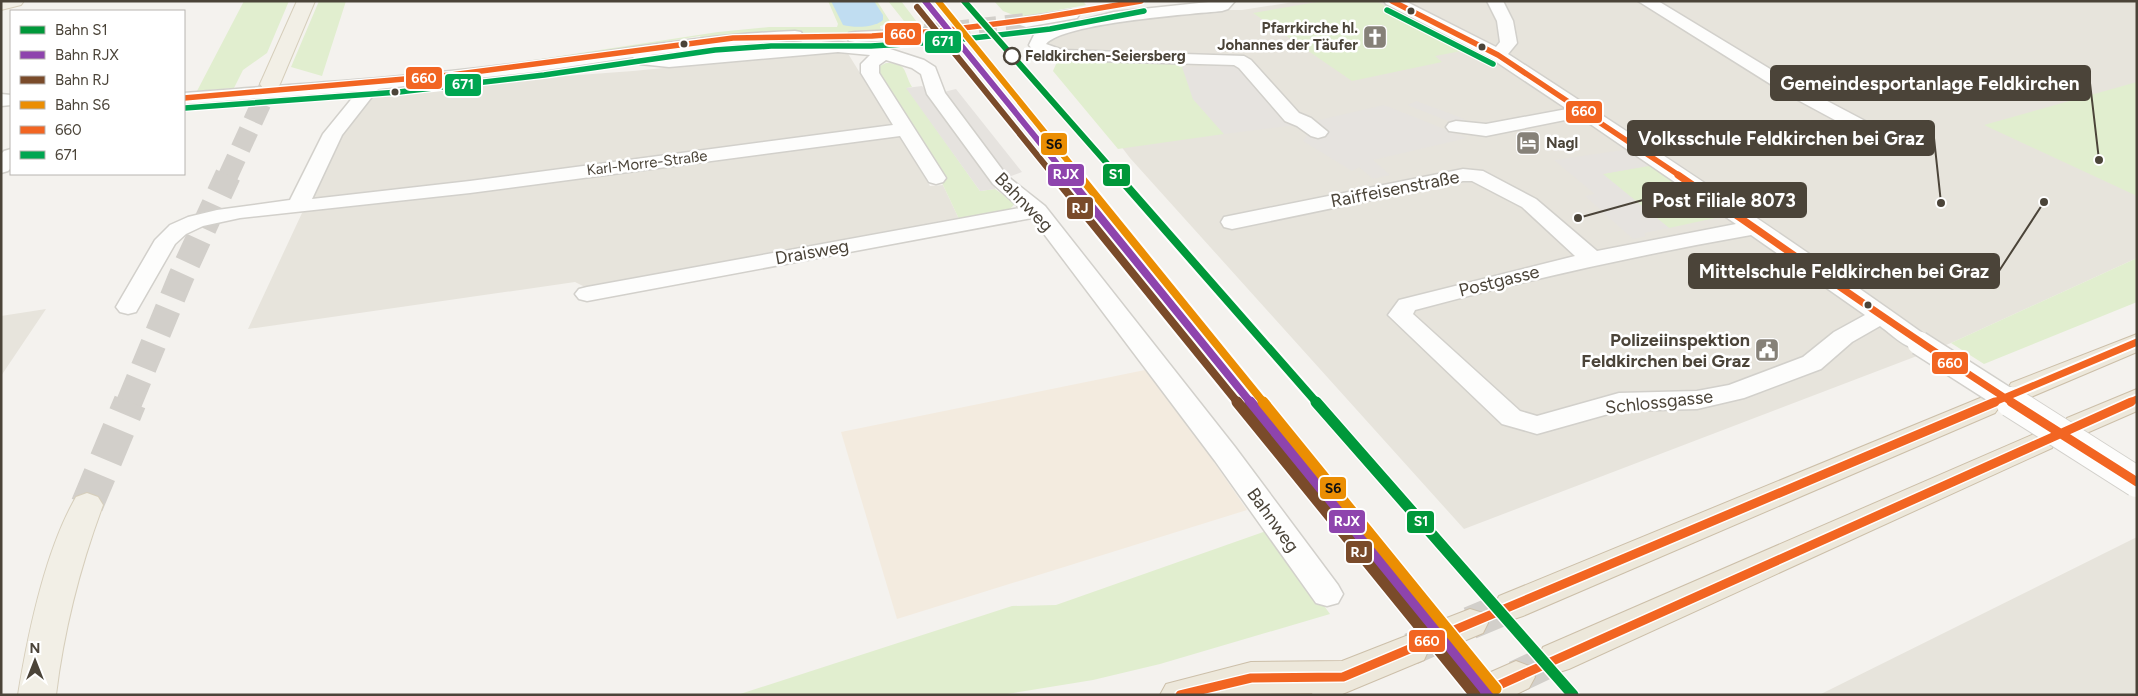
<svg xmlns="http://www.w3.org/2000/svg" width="2138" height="696" viewBox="0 0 2138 696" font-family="Figtree,sans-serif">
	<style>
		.residential { fill: #e7e4dc }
		.commercial { fill: #f3ebdf }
		.green { fill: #e1eecf }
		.parking { fill: #e6e3df }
		.water { fill: #c0ddf1 }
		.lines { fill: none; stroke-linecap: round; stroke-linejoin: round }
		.minor-tunnel { stroke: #d2cfca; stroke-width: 18; stroke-dasharray: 18 9; stroke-linecap: butt }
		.major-tunnel-far2 { stroke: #d2cfca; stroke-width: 20; stroke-dasharray: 20 10; stroke-linecap: butt }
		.major-tunnel-far1 { stroke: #d2cfca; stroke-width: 26; stroke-dasharray: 26 12; stroke-linecap: butt }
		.major-tunnel { stroke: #d2cfca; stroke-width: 33; stroke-dasharray: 33 16; stroke-linecap: butt }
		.highway-tunnel { stroke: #d2cfca; stroke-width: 33; stroke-dasharray: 33 16; stroke-linecap: butt }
		.minor-casing { stroke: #d2d0cb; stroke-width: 3 }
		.major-casing { stroke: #d6cebb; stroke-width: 2 }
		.highway-casing { stroke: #ccbfa9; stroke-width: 2 }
		.minor { fill: #fdfdfc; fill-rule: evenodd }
		.major { fill: #f2efe6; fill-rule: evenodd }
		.highway { fill: #ede8db; fill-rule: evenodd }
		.minor-bridge-far1-casing { stroke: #d2d0cb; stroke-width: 26; stroke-linecap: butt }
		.minor-bridge-casing { stroke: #d2d0cb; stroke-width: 32; stroke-linecap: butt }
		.minor-bridge-far1 { stroke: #fdfdfc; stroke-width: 23 }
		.minor-bridge { stroke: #fdfdfc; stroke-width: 30 }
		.bus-1-far2-casing { stroke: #fff; stroke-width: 8 }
		.bus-1-far1-casing { stroke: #fff; stroke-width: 11 }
		.bus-1-casing { stroke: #fff; stroke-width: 12 }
		.bus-2-casing { stroke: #fff; stroke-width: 8 }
		.bus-1-far2 { stroke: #f26522; stroke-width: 5.5 }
		.bus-1-far1 { stroke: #f26522; stroke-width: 7 }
		.bus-1 { stroke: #f26522; stroke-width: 9 }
		.bus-2 { stroke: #00a651; stroke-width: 5.5 }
		.rail-1-far2-casing { stroke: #fff; stroke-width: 9 }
		.rail-1-far1-casing { stroke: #fff; stroke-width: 12 }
		.rail-1-casing { stroke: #fff; stroke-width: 14 }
		.rail-2-far2-casing { stroke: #fff; stroke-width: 9 }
		.rail-2-far1-casing { stroke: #fff; stroke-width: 12 }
		.rail-2-casing { stroke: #fff; stroke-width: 14 }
		.rail-3-far2-casing { stroke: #fff; stroke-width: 9 }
		.rail-3-far1-casing { stroke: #fff; stroke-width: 12 }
		.rail-3-casing { stroke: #fff; stroke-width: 14 }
		.rail-4-far2-casing { stroke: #fff; stroke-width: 9 }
		.rail-4-far1-casing { stroke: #fff; stroke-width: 12 }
		.rail-4-casing { stroke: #fff; stroke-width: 14 }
		.rail-1-far2 { stroke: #00983a; stroke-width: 6 }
		.rail-1-far1 { stroke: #00983a; stroke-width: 8 }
		.rail-1 { stroke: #00983a; stroke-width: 11 }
		.rail-2-far2 { stroke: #8e44ad; stroke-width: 6 }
		.rail-2-far1 { stroke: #8e44ad; stroke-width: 8 }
		.rail-2 { stroke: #8e44ad; stroke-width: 11 }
		.rail-3-far2 { stroke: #7a4b2a; stroke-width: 6 }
		.rail-3-far1 { stroke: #7a4b2a; stroke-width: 8 }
		.rail-3 { stroke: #7a4b2a; stroke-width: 11 }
		.rail-4-far2 { stroke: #eb8e03; stroke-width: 6 }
		.rail-4-far1 { stroke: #eb8e03; stroke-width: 8 }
		.rail-4 { stroke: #eb8e03; stroke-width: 11 }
		.bus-dot { fill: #4b4439; stroke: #fff; stroke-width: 2 }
		.stop-dot { fill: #fff; stroke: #4b4439; stroke-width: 2.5 }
		.labels { text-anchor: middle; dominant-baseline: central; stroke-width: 5; stroke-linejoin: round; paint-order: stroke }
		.far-poi-label { font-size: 15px; font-weight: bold; fill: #4b4439; stroke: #fff; text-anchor: end }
		.far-stop-label { font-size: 15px; font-weight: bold; fill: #4b4439; stroke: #fff; text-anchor: start }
		.far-street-label { font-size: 15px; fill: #4b4439; stroke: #fff }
		.street-label { font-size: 18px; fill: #4b4439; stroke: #fff }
		.poi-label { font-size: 18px; font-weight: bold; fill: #4b4439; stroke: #fff; text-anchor: end }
		.leader { fill: none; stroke: #4b4439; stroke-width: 2 }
		.callout-dot { fill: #4b4439; stroke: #fff; stroke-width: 2 }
		.callout { fill: #4b4439; stroke: #4b4439; stroke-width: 2 }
		.callout-label { font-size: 19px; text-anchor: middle; font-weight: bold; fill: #fff }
		.line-badge { stroke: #fff; stroke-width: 2 }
		.badge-label { font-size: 14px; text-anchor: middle; font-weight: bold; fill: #fff }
		.pale-badge-label { font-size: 14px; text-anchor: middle; font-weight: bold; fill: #111 }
	</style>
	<rect width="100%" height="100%" fill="#f4f2ee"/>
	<!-- residential -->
	<path class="residential" d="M 1300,1 L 2137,1 L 2137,258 L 1951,343 L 1464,529 L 1130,158 L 1063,70 L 1049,45 L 1053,36 L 1114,19 L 1199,10 L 1242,10 Z
		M 835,51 L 847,52 L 930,186 L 943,185 L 959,219 L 585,287 L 575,282 L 248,329 L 302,213 L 332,153 L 364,96 L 390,89 L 633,71 Z
		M 46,309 L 1,376 L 1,316 Z
		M 2137,537 L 2137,695 L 1819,695 Z"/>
	<!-- commercial -->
	<path class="commercial" d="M 1150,369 L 1247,510 L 897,619 L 841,432 Z"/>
	<!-- green -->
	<path class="green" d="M 244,1 L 289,1 L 267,53 L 243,70 L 234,88 L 197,91 Z
		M 319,1 L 346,1 L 322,76 L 291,67 Z
		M 828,1 L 877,1 L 891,23 L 880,26 L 881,30 L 893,29 L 896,32 L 773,33 L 701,38 L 700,36 L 566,58 L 462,72 L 338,82 L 508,64 L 718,32 L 769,27 L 837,27 L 838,24 Z
		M 888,1 L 901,1 L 923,30 L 912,31 Z
		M 994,1 L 1083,1 L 1086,5 L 1019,17 L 1003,11 Z
		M 1323,1 L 1376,1 L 1467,50 L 1435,56 L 1442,62 L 1352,81 L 1253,13 Z
		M 1181,61 L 1193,99 L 1224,134 L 1118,149 L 1053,71 L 1057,62 Z
		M 886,63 C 908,63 903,71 912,87 L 907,88 L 980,191 L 995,189 L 1015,203 C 1006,219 975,217 959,219 L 943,185 L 876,68 Z
		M 2137,82 L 2137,196 L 1984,125 Z
		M 1655,165 L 1721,215 L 1715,218 L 1669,228 L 1602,174 Z
		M 2137,258 L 2137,302 L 1984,364 L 1951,343 Z
		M 1269,530 L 1330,614 L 1160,664 L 1093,680 L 1001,695 L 737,695 L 1012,606 L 1056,605 Z"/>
	<!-- parking -->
	<path class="parking" d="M 1257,65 L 1295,113 L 1312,123 L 1224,134 L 1193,99 L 1182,67 Z
		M 922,86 L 931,95 L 956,89 L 1022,172 L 1000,180 L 995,189 L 980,191 L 906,88 Z
		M 1416,101 L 1462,118 L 1470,124 L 1461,126 L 1407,105 Z
		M 1384,105 L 1467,138 L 1373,160 L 1390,175 L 1373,179 L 1359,167 L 1352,171 L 1303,141 L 1319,120 Z
		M 1630,149 L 1652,165 L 1603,174 L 1669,228 L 1644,233 L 1646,236 L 1633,239 L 1585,196 L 1595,194 L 1554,160 Z"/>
	<!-- water -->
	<path class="water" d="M 831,1 L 874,1 L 883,15 L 883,20 C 874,28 854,28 843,25 Z"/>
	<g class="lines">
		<!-- minor-tunnel -->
		<path class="minor-tunnel" d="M 925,33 L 1026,22"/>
		<!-- major-tunnel-far2 -->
		<path class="major-tunnel-far2" d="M 228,176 L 270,84"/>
		<!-- major-tunnel-far1 -->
		<path class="major-tunnel-far1" d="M 129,403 L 181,277 L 228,175"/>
		<!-- major-tunnel -->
		<path class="major-tunnel" d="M 87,505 L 130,402"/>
		<!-- highway-tunnel -->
		<path class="highway-tunnel" d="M 1470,623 L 1511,606
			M 1411,649 L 1452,631
			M 1516,677 L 1556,658
			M 1476,695 L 1497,686"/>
		<defs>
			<path id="minor" d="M 1218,1 L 1235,1 L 1228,9 L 1222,11 C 1191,14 1063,23 1046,44 L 1063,50 L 1244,56 L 1251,60 L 1299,113 L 1311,118 L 1328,132 L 1325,136 L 1318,138 L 1311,136 L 1297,126 L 1285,121 L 1239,68 L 1234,65 L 1063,60 L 1036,54 L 1029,45 L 1034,35 L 1043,30 L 1114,12 Z
				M 1384,1 L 1405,1 L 1496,47 L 1500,42 L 1497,21 L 1487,1 L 1503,1 L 1513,21 L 1517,43 L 1508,54 C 1650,146 1791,239 1928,337 L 1931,343 L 1928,349 C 1909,353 1895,337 1880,326 L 1852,342 L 1821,369 L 1744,398 L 1697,409 L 1619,411 L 1537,434 L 1502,424 L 1388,315 L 1399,300 L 1575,256 L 1522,207 L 1472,181 L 1463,181 L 1232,229 L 1224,227 L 1221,222 L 1224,217 L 1463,169 L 1483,171 L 1536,199 L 1597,251 L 1736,224 L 1580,117 L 1486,136 L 1449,131 L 1446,127 L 1449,123 L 1456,121 L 1486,124 L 1567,109 L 1492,59 L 1386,4 ZM 1751,235 L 1865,315 L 1834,332 L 1803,357 L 1729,385 L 1697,391 L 1619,393 L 1537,416 L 1520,411 L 1413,314 L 1415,310 C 1526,280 1638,255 1751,235 Z
				M 1638,1 L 1658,1 L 1795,84 L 1886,132 L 1889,136 L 1886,140 L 1879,142 L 1872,140 L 1783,92 Z
				M 1071,10 L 1077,12 L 1079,15 L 1077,18 L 1026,27 L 1020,25 L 1018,22 L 1020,19 L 1026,17 Z
				M 925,28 L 931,29 L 933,33 L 931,37 L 914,39 L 907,36 L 905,39 L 899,40 L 855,42 L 849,41 L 847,37 L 849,33 L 855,32 L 899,30 L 906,33 L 908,30 Z
				M 795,31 L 801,32 L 803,36 L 801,40 L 729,45 L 650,55 L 669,57 L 838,42 L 884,47 L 924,60 L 935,67 L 945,93 L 1007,176 L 1045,206 L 1235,447 L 1338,585 L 1343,594 L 1338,603 L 1327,606 L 1316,603 L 1215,461 L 1032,218 L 587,301 L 579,299 L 575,294 L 579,289 L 587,287 L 1020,208 L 993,184 L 927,94 L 921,74 L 912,68 L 886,60 L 879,65 L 879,73 L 946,178 L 943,182 L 936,184 L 929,182 L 900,136 L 470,193 L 240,218 L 203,226 L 186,234 L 175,244 L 136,312 L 128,314 L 120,312 L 116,307 L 155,240 L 170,225 L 188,217 L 217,210 L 290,200 L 323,134 L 358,91 L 184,104 L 184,93 C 294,84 403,78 513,64 C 607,53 700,34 795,31 ZM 838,52 L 870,55 L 861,64 L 861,73 L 893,125 L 470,181 L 312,199 L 342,135 L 378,89 L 533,72 L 633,57 L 640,64 L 669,67 Z
				M 1,94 L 11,95 L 11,105 L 1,106 Z
				M 11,149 L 11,168 L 8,171 L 1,173 L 1,154 L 4,151 Z"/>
			<path id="major" d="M 1,1 L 24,1 L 21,5 L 1,10 Z
				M 297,1 L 315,1 L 280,84 L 277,88 L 270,90 L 263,88 L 260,84 Z
				M 87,493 L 98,497 L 103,505 C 80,567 64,629 56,695 L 18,695 C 28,633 45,551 76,497 Z"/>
			<path id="highway" d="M 2137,334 L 2137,352 L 2031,397 L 2021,399 L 2011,397 L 2007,390 L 2011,383 Z
				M 2137,389 L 2137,411 L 2089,432 L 2078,435 L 2067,432 L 2063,425 L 2067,418 Z
				M 1985,396 L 1995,399 L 2000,406 L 1995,413 L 1523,616 L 1511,620 L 1499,616 L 1494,606 L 1499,596 Z
				M 2041,431 L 2052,434 L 2056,441 L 2052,448 L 1569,669 L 1556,673 L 1543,669 L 1538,658 L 1543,647 Z
				M 1470,609 L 1483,613 L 1488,623 L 1483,633 L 1452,646 L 1439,641 L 1434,631 L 1439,621 Z
				M 1411,634 L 1424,638 L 1429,649 L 1424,660 L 1340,695 L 1313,695 L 1312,693 L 1160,695 L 1166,684 L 1251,662 L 1342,661 Z
				M 1516,661 L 1529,666 L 1535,677 L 1529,688 L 1515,695 L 1483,695 L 1478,686 L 1484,675 Z"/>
		</defs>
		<!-- minor casing -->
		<use href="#minor" class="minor-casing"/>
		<!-- major casing -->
		<use href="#major" class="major-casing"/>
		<!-- highway casing -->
		<use href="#highway" class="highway-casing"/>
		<!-- minor -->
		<use href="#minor" class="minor"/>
		<!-- major -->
		<use href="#major" class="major"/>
		<!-- highway -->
		<use href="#highway" class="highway"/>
		<defs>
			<path id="minor-bridge-far1" d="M 1919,343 L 2013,403"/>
			<path id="minor-bridge" d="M 2011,402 L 2137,482"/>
		</defs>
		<!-- minor-bridge-far1 casing -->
		<use href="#minor-bridge-far1" class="minor-bridge-far1-casing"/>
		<!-- minor-bridge casing -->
		<use href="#minor-bridge" class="minor-bridge-casing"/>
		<!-- minor-bridge-far1 -->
		<use href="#minor-bridge-far1" class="minor-bridge-far1"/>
		<!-- minor-bridge -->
		<use href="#minor-bridge" class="minor-bridge"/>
		<defs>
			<path id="bus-1-far2" d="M 1392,1 L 1498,55 L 1680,176
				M 184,98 L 451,75 L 733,38 L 872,36 L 940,31 L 1041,18 L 1141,1"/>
			<path id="bus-1-far1" d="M 1678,175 C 1789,251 1899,330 2013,403
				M 1992,403 L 2137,342
				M 2128,403 L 2137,399"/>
			<path id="bus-1" d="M 2011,402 L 2137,482
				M 1180,695 L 1251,678 L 1343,677 L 1995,402
				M 1477,695 L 2131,402"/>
			<path id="bus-2" d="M 1387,10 L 1493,64
				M 185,108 L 399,92 L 544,75 L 715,50 L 771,46 L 871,46 L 939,42 L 1050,29 L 1144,11"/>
		</defs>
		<!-- bus-1-far2 casing -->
		<use href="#bus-1-far2" class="bus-1-far2-casing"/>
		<!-- bus-1-far1 casing -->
		<use href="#bus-1-far1" class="bus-1-far1-casing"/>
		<!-- bus-1 casing -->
		<use href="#bus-1" class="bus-1-casing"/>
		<!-- bus-2 casing -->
		<use href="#bus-2" class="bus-2-casing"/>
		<!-- bus-1-far2 -->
		<use href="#bus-1-far2" class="bus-1-far2"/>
		<!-- bus-1-far1 -->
		<use href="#bus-1-far1" class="bus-1-far1"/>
		<!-- bus-1 -->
		<use href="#bus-1" class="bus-1"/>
		<!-- bus-2 -->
		<use href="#bus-2" class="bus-2"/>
		<defs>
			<path id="rail-1-far2" d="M 964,1 L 1118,176"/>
			<path id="rail-1-far1" d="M 1117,175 L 1317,403"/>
			<path id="rail-1" d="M 1316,402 L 1573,695"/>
			<path id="rail-2-far2" d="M 925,1 L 1067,176"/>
			<path id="rail-2-far1" d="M 1066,175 L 1251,403"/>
			<path id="rail-2" d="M 1250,402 L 1488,695"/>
			<path id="rail-3-far2" d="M 917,7 L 1054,176"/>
			<path id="rail-3-far1" d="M 1053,175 L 1238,403"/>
			<path id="rail-3" d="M 1237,402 L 1475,695"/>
			<path id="rail-4-far2" d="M 938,1 L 1080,176"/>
			<path id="rail-4-far1" d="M 1079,175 L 1264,403"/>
			<path id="rail-4" d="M 1263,402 L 1496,689"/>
		</defs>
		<!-- rail-1-far2 casing -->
		<use href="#rail-1-far2" class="rail-1-far2-casing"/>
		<!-- rail-1-far1 casing -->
		<use href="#rail-1-far1" class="rail-1-far1-casing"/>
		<!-- rail-1 casing -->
		<use href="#rail-1" class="rail-1-casing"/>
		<!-- rail-2-far2 casing -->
		<use href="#rail-2-far2" class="rail-2-far2-casing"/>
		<!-- rail-2-far1 casing -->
		<use href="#rail-2-far1" class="rail-2-far1-casing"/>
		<!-- rail-2 casing -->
		<use href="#rail-2" class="rail-2-casing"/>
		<!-- rail-3-far2 casing -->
		<use href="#rail-3-far2" class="rail-3-far2-casing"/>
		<!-- rail-3-far1 casing -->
		<use href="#rail-3-far1" class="rail-3-far1-casing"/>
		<!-- rail-3 casing -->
		<use href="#rail-3" class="rail-3-casing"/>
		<!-- rail-4-far2 casing -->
		<use href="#rail-4-far2" class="rail-4-far2-casing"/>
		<!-- rail-4-far1 casing -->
		<use href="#rail-4-far1" class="rail-4-far1-casing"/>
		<!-- rail-4 casing -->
		<use href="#rail-4" class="rail-4-casing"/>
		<!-- rail-1-far2 -->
		<use href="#rail-1-far2" class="rail-1-far2"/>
		<!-- rail-1-far1 -->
		<use href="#rail-1-far1" class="rail-1-far1"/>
		<!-- rail-1 -->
		<use href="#rail-1" class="rail-1"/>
		<!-- rail-2-far2 -->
		<use href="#rail-2-far2" class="rail-2-far2"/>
		<!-- rail-2-far1 -->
		<use href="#rail-2-far1" class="rail-2-far1"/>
		<!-- rail-2 -->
		<use href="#rail-2" class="rail-2"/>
		<!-- rail-3-far2 -->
		<use href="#rail-3-far2" class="rail-3-far2"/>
		<!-- rail-3-far1 -->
		<use href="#rail-3-far1" class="rail-3-far1"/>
		<!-- rail-3 -->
		<use href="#rail-3" class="rail-3"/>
		<!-- rail-4-far2 -->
		<use href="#rail-4-far2" class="rail-4-far2"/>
		<!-- rail-4-far1 -->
		<use href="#rail-4-far1" class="rail-4-far1"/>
		<!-- rail-4 -->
		<use href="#rail-4" class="rail-4"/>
	</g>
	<!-- icons -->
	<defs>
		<symbol id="church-square" viewBox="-11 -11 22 22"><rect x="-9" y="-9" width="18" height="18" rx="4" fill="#868178" stroke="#fff"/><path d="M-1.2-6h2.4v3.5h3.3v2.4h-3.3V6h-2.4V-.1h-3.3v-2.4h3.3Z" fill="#fff"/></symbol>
		<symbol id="hotel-square" viewBox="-11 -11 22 22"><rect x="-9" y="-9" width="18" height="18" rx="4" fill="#868178" stroke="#fff"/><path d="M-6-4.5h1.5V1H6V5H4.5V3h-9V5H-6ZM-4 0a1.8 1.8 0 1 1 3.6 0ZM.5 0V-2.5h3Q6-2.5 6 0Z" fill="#fff"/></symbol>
		<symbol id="civic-square" viewBox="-11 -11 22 22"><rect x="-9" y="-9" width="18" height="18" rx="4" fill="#868178" stroke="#fff"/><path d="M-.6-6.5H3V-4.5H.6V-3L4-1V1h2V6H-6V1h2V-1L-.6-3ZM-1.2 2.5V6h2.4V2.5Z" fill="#fff"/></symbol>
	</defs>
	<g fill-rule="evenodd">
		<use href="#church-square" x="1361" y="23" width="28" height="28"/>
		<use href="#hotel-square" x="1514" y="129" width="28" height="28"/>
		<use href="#civic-square" x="1753" y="336" width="28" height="28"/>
	</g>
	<!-- markers -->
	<g class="bus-dot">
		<circle cx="1411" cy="11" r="4.5"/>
		<circle cx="684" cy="44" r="4.5"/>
		<circle cx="1482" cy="47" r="4.5"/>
		<circle cx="395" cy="92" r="4.5"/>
		<circle cx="1868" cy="305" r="4.5"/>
	</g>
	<circle class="stop-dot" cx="1012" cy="56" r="8"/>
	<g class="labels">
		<!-- far-poi labels -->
		<g class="far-poi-label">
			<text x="1358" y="28">Pfarrkirche hl.<tspan x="1358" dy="17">Johannes der Täufer</tspan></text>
			<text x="1546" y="143" text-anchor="start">Nagl</text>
		</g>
		<!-- far-stop labels -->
		<g class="far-stop-label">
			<text x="1025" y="56">Feldkirchen-Seiersberg</text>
		</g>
		<!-- far-street labels -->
		<g class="far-street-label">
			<text transform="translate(647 163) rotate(-7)">Karl-Morre-Straße</text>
		</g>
		<!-- street labels -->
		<g class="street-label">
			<text transform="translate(1395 189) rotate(-11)">Raiffeisenstraße</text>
			<text transform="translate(1024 202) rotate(46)">Bahnweg</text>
			<text transform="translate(812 252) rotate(-10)">Draisweg</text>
			<text transform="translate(1499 281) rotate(-14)">Postgasse</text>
			<text transform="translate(1659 402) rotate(-6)">Schlossgasse</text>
			<text transform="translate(1273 520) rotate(54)">Bahnweg</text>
		</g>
		<!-- poi labels -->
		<g class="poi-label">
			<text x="1750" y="340">Polizeiinspektion<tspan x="1750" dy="21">Feldkirchen bei Graz</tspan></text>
		</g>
	</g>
	<!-- callouts -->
	<path class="leader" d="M2099 160L2090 83M1941 203L1934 138M1578 218L1643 200M2044 202L1999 271"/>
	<g class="callout-dot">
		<circle cx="2099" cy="160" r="5"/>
		<circle cx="1941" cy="203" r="5"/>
		<circle cx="1578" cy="218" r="5"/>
		<circle cx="2044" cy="202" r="5"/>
	</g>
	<g class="callout">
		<rect x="1771" y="66" width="319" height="34" rx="5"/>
		<rect x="1628" y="121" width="306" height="34" rx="5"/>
		<rect x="1643" y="183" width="163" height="34" rx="5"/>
		<rect x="1689" y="254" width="310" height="34" rx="5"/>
	</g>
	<g class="callout-label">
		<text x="1930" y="90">Gemeindesportanlage Feldkirchen</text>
		<text x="1781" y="145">Volksschule Feldkirchen bei Graz</text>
		<text x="1724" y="207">Post Filiale 8073</text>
		<text x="1844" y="278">Mittelschule Feldkirchen bei Graz</text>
	</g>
	<g class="line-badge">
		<rect x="884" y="22" width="38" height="24" rx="5" fill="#f26522"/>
		<rect x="924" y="30" width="38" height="24" rx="5" fill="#00a651"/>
		<rect x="405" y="66" width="38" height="24" rx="5" fill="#f26522"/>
		<rect x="444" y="73" width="38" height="24" rx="5" fill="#00a651"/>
		<rect x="1565" y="100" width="38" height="24" rx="5" fill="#f26522"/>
		<rect x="1040" y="132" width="28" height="24" rx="5" fill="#eb8e03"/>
		<rect x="1047" y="163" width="38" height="24" rx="5" fill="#8e44ad"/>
		<rect x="1102" y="163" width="29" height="24" rx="5" fill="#00983a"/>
		<rect x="1066" y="196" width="28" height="24" rx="5" fill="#7a4b2a"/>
		<rect x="1931" y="351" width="38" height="24" rx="5" fill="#f26522"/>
		<rect x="1319" y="476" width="28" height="24" rx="5" fill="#eb8e03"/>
		<rect x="1328" y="509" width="38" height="25" rx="5" fill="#8e44ad"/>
		<rect x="1406" y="510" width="29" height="24" rx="5" fill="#00983a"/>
		<rect x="1345" y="540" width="28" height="24" rx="5" fill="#7a4b2a"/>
		<rect x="1408" y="629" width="38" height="24" rx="5" fill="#f26522"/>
	</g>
	<g class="badge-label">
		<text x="903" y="39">660</text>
		<text x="943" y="46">671</text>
		<text x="424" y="83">660</text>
		<text x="463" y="89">671</text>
		<text x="1584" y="116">660</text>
		<text x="1066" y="179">RJX</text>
		<text x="1116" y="179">S1</text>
		<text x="1080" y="213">RJ</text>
		<text x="1950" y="368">660</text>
		<text x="1347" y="526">RJX</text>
		<text x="1421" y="526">S1</text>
		<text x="1359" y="557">RJ</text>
		<text x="1427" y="646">660</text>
	</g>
	<g class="pale-badge-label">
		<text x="1054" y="149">S6</text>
		<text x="1333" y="493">S6</text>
	</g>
	<!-- border -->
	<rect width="2138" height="696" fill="none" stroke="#4b4439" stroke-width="5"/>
	<!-- legend -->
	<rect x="10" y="10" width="175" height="165" fill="#ffffff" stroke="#b7b4b0"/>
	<rect x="20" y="26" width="25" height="8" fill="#00983a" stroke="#b7b4b0"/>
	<text x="55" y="35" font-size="15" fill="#4b4439">Bahn S1</text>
	<rect x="20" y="51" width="25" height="8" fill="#8e44ad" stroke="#b7b4b0"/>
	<text x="55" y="60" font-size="15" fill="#4b4439">Bahn RJX</text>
	<rect x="20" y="76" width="25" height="8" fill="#7a4b2a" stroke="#b7b4b0"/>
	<text x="55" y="85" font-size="15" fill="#4b4439">Bahn RJ</text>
	<rect x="20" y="101" width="25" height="8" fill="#eb8e03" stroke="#b7b4b0"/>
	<text x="55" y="110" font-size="15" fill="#4b4439">Bahn S6</text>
	<rect x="20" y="126" width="25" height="8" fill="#f26522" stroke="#b7b4b0"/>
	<text x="55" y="135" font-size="15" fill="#4b4439">660</text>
	<rect x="20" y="151" width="25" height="8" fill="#00a651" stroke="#b7b4b0"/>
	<text x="55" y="160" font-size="15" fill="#4b4439">671</text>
	<!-- north arrow -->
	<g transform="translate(35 661)" stroke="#ffffff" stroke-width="4" paint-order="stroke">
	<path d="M0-4L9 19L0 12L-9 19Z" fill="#4b4439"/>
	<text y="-8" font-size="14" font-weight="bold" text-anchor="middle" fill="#4b4439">N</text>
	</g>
</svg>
